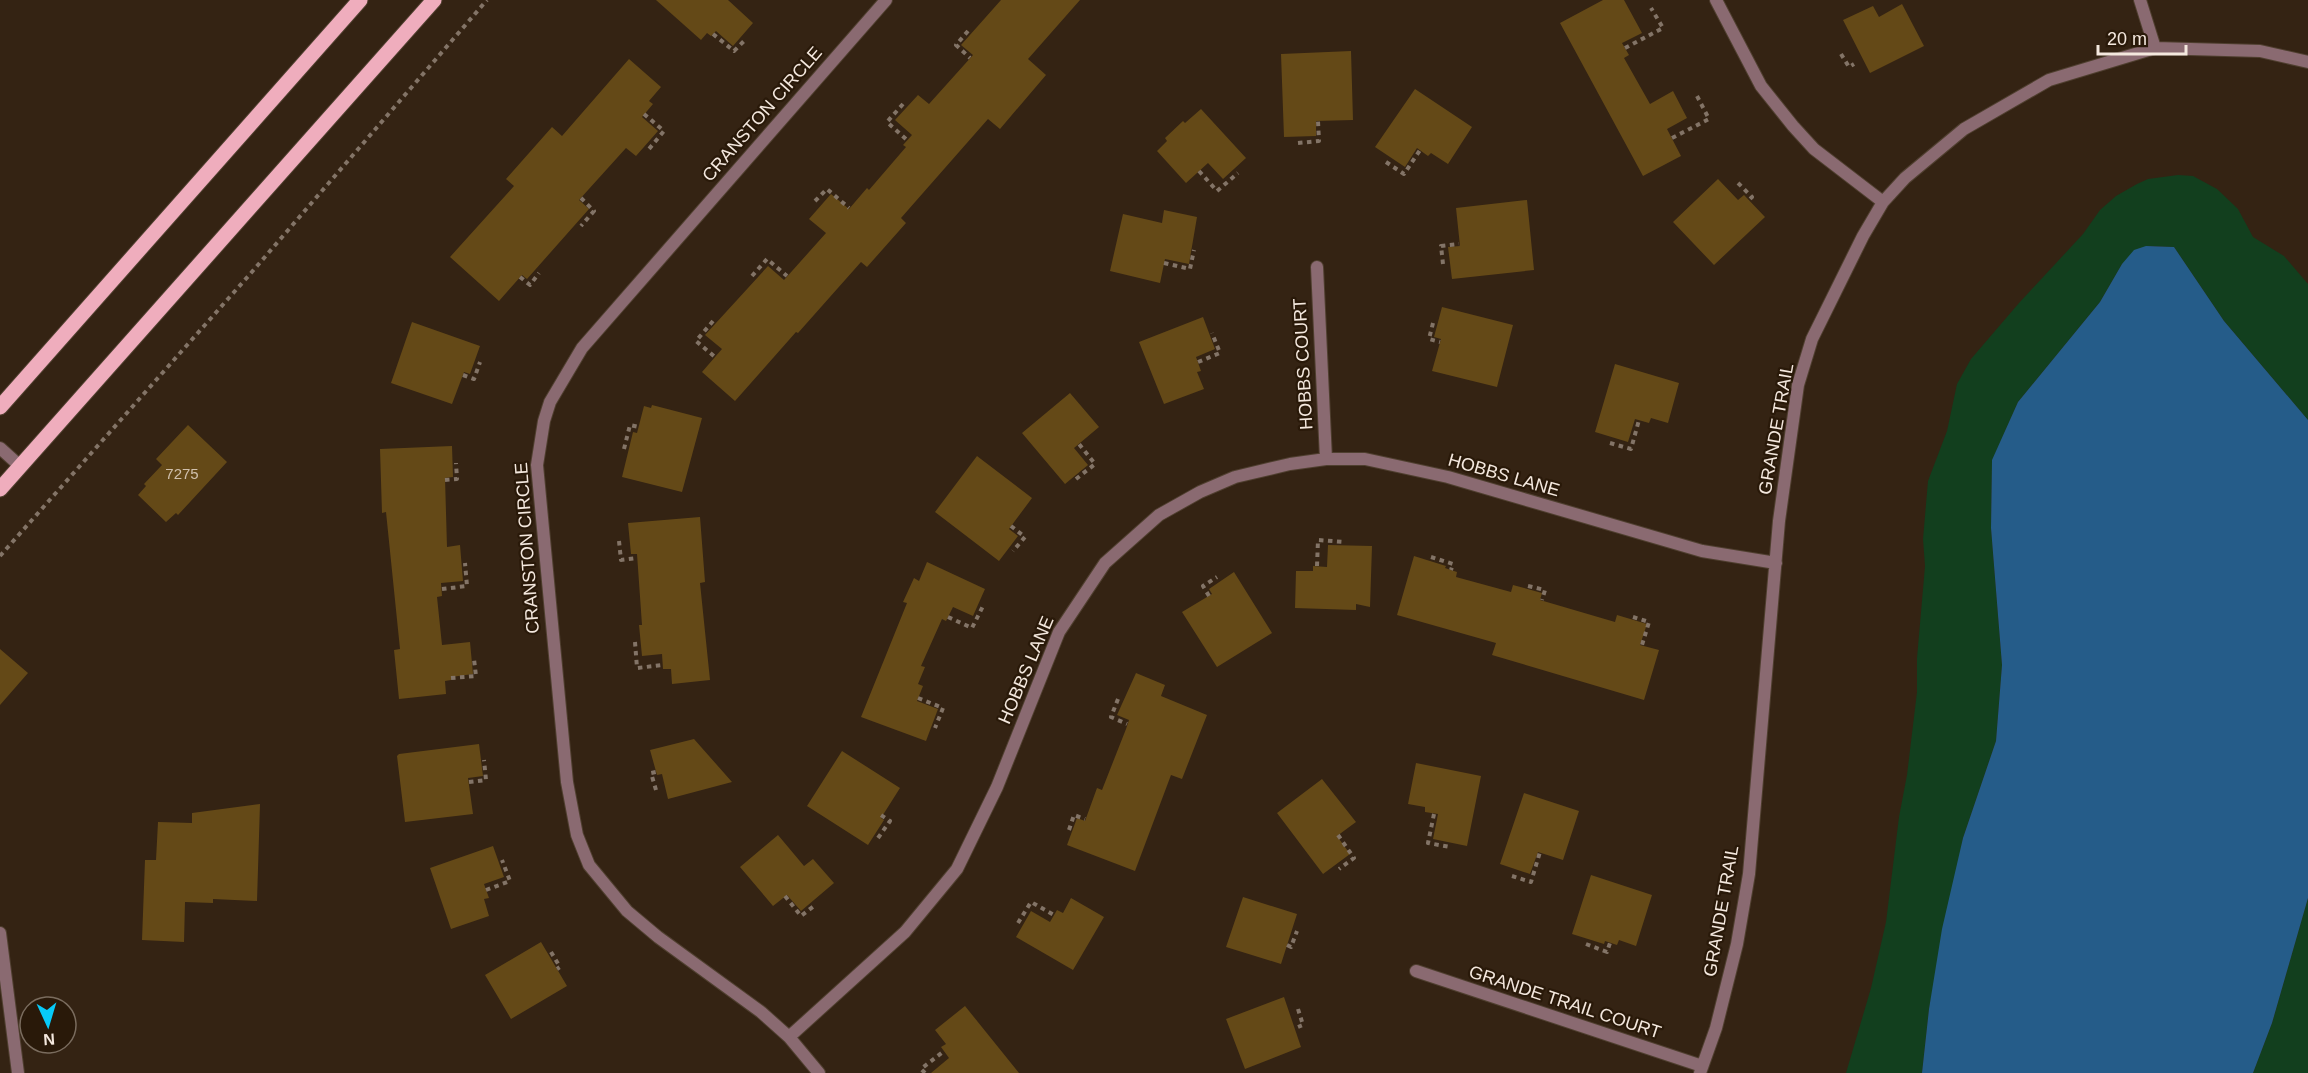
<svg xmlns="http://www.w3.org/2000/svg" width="2308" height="1073" viewBox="0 0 2308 1073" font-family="Arial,sans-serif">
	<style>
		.green { fill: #123f1e }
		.water { fill: #255c89 }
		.building { fill: #644917 }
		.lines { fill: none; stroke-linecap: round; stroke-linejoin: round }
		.minor-casing { stroke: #4f3f2f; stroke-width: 14 }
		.primary-casing { stroke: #4f3f2f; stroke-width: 17 }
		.path { stroke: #837467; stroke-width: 4; stroke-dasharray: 4.5 4.5; stroke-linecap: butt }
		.minor { stroke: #8a6a71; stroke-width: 12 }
		.primary { stroke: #efadbd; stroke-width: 15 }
		.labels { text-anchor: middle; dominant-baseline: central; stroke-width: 4.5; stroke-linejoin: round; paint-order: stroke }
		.number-label { font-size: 15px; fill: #d0c0ac }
		.street-label { font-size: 18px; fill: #f4e8de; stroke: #291909 }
	</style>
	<rect width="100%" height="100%" fill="#342313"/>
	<!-- green -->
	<path class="green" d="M 2178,175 L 2193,176 L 2217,189 L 2238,209 L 2253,237 L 2284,256 L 2308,284 L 2308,420 L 2224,321 L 2174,247 L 2147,246 L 2122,264 L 2100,302 L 2018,402 L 1992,461 L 1991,528 L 2002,665 L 1996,741 L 1963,838 L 1929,1009 L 1922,1073 L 1846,1073 L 1871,988 L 1886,922 L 1899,817 L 1907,775 L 1917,692 L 1917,658 L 1925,566 L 1923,539 L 1928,481 L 1947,431 L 1957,384 L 1971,359 L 2019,303 L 2083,234 L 2100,210 L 2116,196 L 2137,184 L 2148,179 Z
		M 2308,898 L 2308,1073 L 2253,1073 L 2272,1023 Z"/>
	<!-- water -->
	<path class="water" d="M 2146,246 L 2174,247 L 2224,321 L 2308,420 L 2308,898 L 2272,1023 L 2253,1073 L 1922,1073 L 1929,1009 L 1942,929 L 1963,838 L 1996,741 L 2002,665 L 1991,528 L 1992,460 L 2018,402 L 2100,302 L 2122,264 L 2134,250 Z"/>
	<!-- building -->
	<path class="building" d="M 656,0 L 728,0 L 753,23 L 733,46 L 716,31 L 711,36 L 707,33 L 701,40 Z
		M 1001,0 L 1080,0 L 1028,59 L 1046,75 L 1000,129 L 988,119 L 901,218 L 906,223 L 867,267 L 861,262 L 798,333 L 796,332 L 735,401 L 702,372 L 722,349 L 705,335 L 768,266 L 784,280 L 826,233 L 809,219 L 831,194 L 849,209 L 867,188 L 869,190 L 906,147 L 903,145 L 912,135 L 895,120 L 918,95 L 929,104 L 973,55 L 961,45 Z
		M 1603,0 L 1624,0 L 1642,33 L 1622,43 L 1629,55 L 1624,58 L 1650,104 L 1673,91 L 1687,118 L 1667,129 L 1681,156 L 1643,176 L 1560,23 Z
		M 1902,4 L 1924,46 L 1870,73 L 1843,20 L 1873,6 L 1879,17 Z
		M 1351,51 L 1353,120 L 1316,121 L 1316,136 L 1284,137 L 1281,54 Z
		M 629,59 L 661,87 L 649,101 L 653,104 L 642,117 L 658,131 L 636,156 L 626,148 L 579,200 L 589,209 L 527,279 L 522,275 L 499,301 L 450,257 L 514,186 L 506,179 L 552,127 L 562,136 Z
		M 1415,89 L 1472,127 L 1448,164 L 1431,153 L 1428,156 L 1417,148 L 1405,167 L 1375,147 Z
		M 1201,109 L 1246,158 L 1223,179 L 1208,163 L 1186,183 L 1157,151 L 1167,141 L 1165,138 L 1183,121 L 1185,123 Z
		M 1718,179 L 1738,200 L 1744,195 L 1765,217 L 1714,265 L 1673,222 Z
		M 1527,200 L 1534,270 L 1452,279 L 1448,247 L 1460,246 L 1456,208 Z
		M 1164,210 L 1197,217 L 1189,264 L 1165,259 L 1160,283 L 1110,271 L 1123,214 L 1162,223 Z
		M 1442,307 L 1513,325 L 1497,387 L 1432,371 L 1441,339 L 1434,337 Z
		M 1203,317 L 1215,349 L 1196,357 L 1201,371 L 1197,372 L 1204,389 L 1164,404 L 1139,342 Z
		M 412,322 L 480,346 L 470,374 L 464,372 L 452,404 L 391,383 Z
		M 1615,364 L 1679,383 L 1668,423 L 1651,418 L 1649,423 L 1635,419 L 1628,442 L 1595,432 Z
		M 1070,393 L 1099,427 L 1074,448 L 1088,465 L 1065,484 L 1022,433 Z
		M 652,405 L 702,418 L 682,492 L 622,477 L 633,432 L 637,433 L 644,406 L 651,408 Z
		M 188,425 L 227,462 L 178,515 L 176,513 L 166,522 L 138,495 L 146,486 L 144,484 L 162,465 L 156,459 Z
		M 452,446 L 453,477 L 445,478 L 447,547 L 460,545 L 463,581 L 441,583 L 442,596 L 437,597 L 442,645 L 470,642 L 473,674 L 451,677 L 451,680 L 445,681 L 446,694 L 399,699 L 394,650 L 400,649 L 386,512 L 382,513 L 380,449 Z
		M 977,456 L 1032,498 L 1009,529 L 1018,536 L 999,561 L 935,512 Z
		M 700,517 L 705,582 L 700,583 L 710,680 L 672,684 L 671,669 L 663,669 L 662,654 L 642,656 L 639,625 L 642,625 L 637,554 L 631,554 L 628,523 Z
		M 1328,545 L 1372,546 L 1370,607 L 1356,604 L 1356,610 L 1295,608 L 1296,571 L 1313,571 L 1313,566 L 1327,567 Z
		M 1414,556 L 1446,566 L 1445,568 L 1457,572 L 1456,577 L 1511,592 L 1513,585 L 1542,593 L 1540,600 L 1615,622 L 1617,615 L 1647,624 L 1640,645 L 1659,650 L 1644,700 L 1492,655 L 1496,643 L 1397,615 Z
		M 927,562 L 985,589 L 973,616 L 953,607 L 946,621 L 942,619 L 921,666 L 925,667 L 918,684 L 923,686 L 917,701 L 938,709 L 926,741 L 861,717 L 907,603 L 903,602 L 914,578 L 919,581 Z
		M 1234,572 L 1272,633 L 1217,667 L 1182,612 L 1212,594 L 1209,589 Z
		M 0,649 L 28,673 L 0,705 Z
		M 1136,673 L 1165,685 L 1161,696 L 1207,715 L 1182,779 L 1171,775 L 1135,871 L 1067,845 L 1077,818 L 1085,821 L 1097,788 L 1102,790 L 1126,729 L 1129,720 L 1117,715 Z
		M 694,739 L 732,782 L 668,799 L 662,774 L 657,775 L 650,750 Z
		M 479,744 L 483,776 L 468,778 L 473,814 L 405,822 L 397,756 L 399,754 Z
		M 842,751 L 900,788 L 881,818 L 884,820 L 868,845 L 807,806 Z
		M 1416,763 L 1481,776 L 1467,846 L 1433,839 L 1438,814 L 1425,812 L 1425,807 L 1408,804 Z
		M 1322,779 L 1356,822 L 1337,836 L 1350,854 L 1323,874 L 1277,813 Z
		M 1524,793 L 1579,811 L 1563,860 L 1538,852 L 1530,874 L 1500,864 Z
		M 260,804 L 257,901 L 213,899 L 213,903 L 185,902 L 184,942 L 142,940 L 145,860 L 156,860 L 158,822 L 192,823 L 192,813 Z
		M 778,835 L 804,866 L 813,859 L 834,883 L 801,911 L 787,895 L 773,906 L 740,867 Z
		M 493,846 L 504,877 L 484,884 L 489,898 L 484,899 L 489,916 L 451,929 L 430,868 Z
		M 1591,875 L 1652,895 L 1636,946 L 1619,940 L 1617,945 L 1605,941 L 1604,944 L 1572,934 Z
		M 1243,897 L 1297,914 L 1281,964 L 1226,947 Z
		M 1071,898 L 1104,917 L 1073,970 L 1016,937 L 1031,911 L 1050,922 L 1057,910 L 1063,913 Z
		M 541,942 L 567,986 L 511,1019 L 485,975 Z
		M 1284,997 L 1301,1047 L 1245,1069 L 1226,1019 Z
		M 965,1006 L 1019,1073 L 931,1073 L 949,1058 L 941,1047 L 946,1044 L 935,1030 Z"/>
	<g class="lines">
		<defs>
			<path id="minor" d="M 1716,0 L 1761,86 L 1793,126 L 1814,149 L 1883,202
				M 2140,0 L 2155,48
				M 1317,267 L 1326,459
				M 0,448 L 20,466
				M 0,933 L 18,1073
				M 1416,971 L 1702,1066
				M 789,1037 L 905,932 L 957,869 L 997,787 L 1059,632 L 1105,563 L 1159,515 L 1200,492 L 1235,477 L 1290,464 L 1326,459 L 1365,459 L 1448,477 L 1702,551 L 1776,563
				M 819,1073 L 789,1037 L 761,1012 L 658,937 L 627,911 L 589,865 L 577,835 L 567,782 L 537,465 L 544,421 L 550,402 L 582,348 L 886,0
				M 1700,1073 L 1716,1028 L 1737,944 L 1749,874 L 1779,521 L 1798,385 L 1812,339 L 1863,236 L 1883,202 L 1905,178 L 1964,129 L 2049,80 L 2155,48 L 2260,51 L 2308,62"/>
			<path id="primary" d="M 0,407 L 360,0
				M 0,489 L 434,0"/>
		</defs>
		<!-- minor casing -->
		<use href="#minor" class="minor-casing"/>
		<!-- primary casing -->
		<use href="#primary" class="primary-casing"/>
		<!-- path -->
		<path class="path" d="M 968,31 L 956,45 L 970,58
			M 713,34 L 734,51 L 746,39
			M 1625,48 L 1663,28 L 1651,8
			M 1841,54 L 1849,67 L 1854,64
			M 903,104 L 887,122 L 907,140
			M 644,114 L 664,131 L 649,149
			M 1672,138 L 1709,119 L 1697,96
			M 1298,143 L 1319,141 L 1318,121
			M 1386,162 L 1404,174 L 1420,150
			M 1199,171 L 1217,191 L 1238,173
			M 1738,183 L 1752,197 L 1749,200
			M 581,198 L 594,211 L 581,226
			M 815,201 L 827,189 L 849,208
			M 1164,263 L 1190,269 L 1194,250
			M 1443,264 L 1441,246 L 1459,244
			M 752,276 L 767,259 L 787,276
			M 520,277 L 530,285 L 539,273
			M 713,321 L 696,341 L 715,357
			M 1433,323 L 1429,339 L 1440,342
			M 1198,362 L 1220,353 L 1212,333
			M 463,375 L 474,379 L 480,362
			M 1610,443 L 1631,449 L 1639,420
			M 624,449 L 630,425 L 639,427
			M 1076,479 L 1095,464 L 1079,444
			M 445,480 L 457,479 L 456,463
			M 1011,526 L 1025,537 L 1013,551
			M 619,541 L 621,560 L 637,558
			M 0,556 L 251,273 L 487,0
			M 1431,557 L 1453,564 L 1451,570
			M 1317,566 L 1318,540 L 1344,542
			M 1528,586 L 1545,590 L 1542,600
			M 442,589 L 467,586 L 465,563
			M 1209,596 L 1203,586 L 1217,577
			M 948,617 L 972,628 L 983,606
			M 1633,617 L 1649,622 L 1642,645
			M 635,642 L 637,668 L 663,665
			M 451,678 L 476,676 L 474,659
			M 918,698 L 943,708 L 935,728
			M 1118,699 L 1111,717 L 1127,724
			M 469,782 L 486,780 L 484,760
			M 656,790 L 651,773 L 656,772
			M 1434,814 L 1428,843 L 1450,847
			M 1069,830 L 1074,815 L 1085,819
			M 1338,835 L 1354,858 L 1339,869
			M 878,838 L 890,821 L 881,815
			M 1512,876 L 1531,882 L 1540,852
			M 486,890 L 510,881 L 502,860
			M 785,896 L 801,916 L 814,906
			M 1018,923 L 1031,902 L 1054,915
			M 1586,944 L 1607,952 L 1610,943
			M 1287,945 L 1291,947 L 1297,931
			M 551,952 L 560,967 L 557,969
			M 1298,1009 L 1303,1025 L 1298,1027
			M 925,1073 L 921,1069 L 944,1051"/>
		<!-- minor -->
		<use href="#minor" class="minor"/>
		<!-- primary -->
		<use href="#primary" class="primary"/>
	</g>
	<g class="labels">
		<!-- number labels -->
		<g class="number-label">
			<text x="182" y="473">7275</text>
		</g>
		<!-- street labels -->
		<g class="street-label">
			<text transform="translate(762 114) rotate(-49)">CRANSTON CIRCLE</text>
			<text transform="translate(1303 364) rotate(-93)">HOBBS COURT</text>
			<text transform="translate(1776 429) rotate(-80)">GRANDE TRAIL</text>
			<text transform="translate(1504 475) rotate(16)">HOBBS LANE</text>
			<text transform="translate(527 548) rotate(-94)">CRANSTON CIRCLE</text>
			<text transform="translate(1026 670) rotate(-67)">HOBBS LANE</text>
			<text transform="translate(1721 911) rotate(-80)">GRANDE TRAIL</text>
			<text transform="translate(1565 1002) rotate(18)">GRANDE TRAIL COURT</text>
		</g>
	</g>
	<!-- north arrow -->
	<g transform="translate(48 1025) rotate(176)"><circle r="28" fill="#291909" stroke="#7a6c5e" stroke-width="1.5"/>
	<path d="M0-4.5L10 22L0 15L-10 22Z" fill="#07cbf9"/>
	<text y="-9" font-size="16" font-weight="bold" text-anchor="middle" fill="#f4e8de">N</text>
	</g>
	<!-- scale -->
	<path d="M2098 45v9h88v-9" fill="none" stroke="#f4e8de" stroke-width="3"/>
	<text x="2107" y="45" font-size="18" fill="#f4e8de" stroke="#291909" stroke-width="4.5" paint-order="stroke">20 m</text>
</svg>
